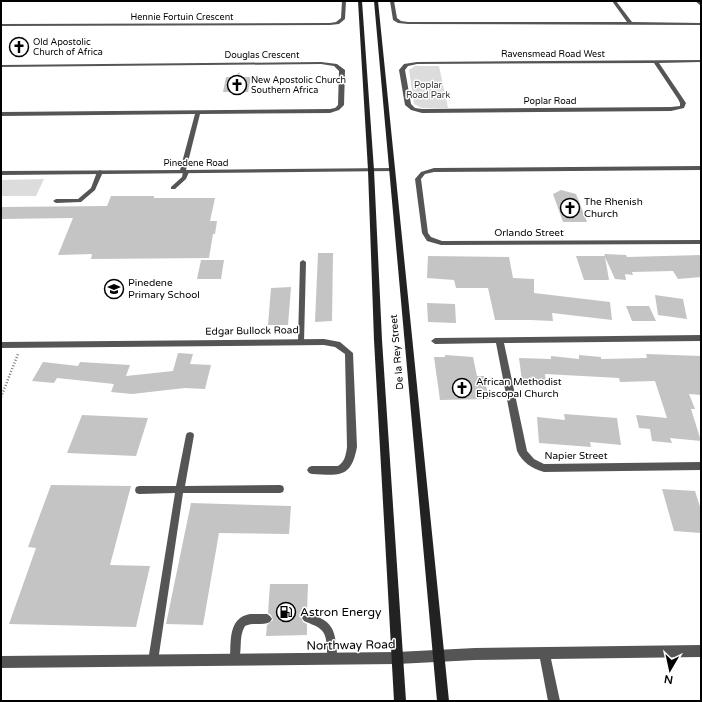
<svg xmlns="http://www.w3.org/2000/svg" width="702" height="702" viewBox="0 0 702 702" font-family="'Varela Round',sans-serif">
	<style>
		.green { fill: #dcdcdc }
		.building { fill: #c4c4c4 }
		.lines { fill: none; stroke-linecap: round; stroke-linejoin: round }
		.path-far1 { stroke: #777; stroke-width: 1.5; stroke-dasharray: 0.5 1; stroke-linecap: butt }
		.path { stroke: #777; stroke-width: 2.5; stroke-dasharray: 1 2; stroke-linecap: butt }
		.service { fill: #555; fill-rule: evenodd }
		.minor { fill: #555; fill-rule: evenodd }
		.secondary { fill: #222; fill-rule: evenodd }
		.labels { text-anchor: middle; dominant-baseline: central; stroke-width: 3; stroke-linejoin: round; paint-order: stroke }
		.far-street-label { font-size: 9px; fill: #000; stroke: #fff }
		.far-poi-label { font-size: 9px; fill: #000; stroke: #fff; text-anchor: start }
		.far-park-label { font-size: 9px; fill: #333; stroke: #fff }
		.poi-label { font-size: 10px; fill: #000; stroke: #fff; text-anchor: start }
		.street-label { font-size: 10px; fill: #000; stroke: #fff }
		.near-poi-label { font-size: 12px; fill: #000; stroke: #fff; text-anchor: start }
		.near-street-label { font-size: 12px; fill: #000; stroke: #fff }
	</style>
	<rect width="100%" height="100%" fill="#fff"/>
	<!-- green -->
	<path class="green" d="M 415,66 L 439,66 L 448,108 L 422,108 L 414,104 L 409,70 Z
		M 44,179 L 36,196 L 1,196 L 1,180 Z"/>
	<!-- building -->
	<path class="building" d="M 226,77 L 251,77 L 248,92 L 223,92 Z
		M 561,190 L 576,194 L 587,222 L 563,222 L 553,194 Z
		M 111,196 L 154,196 L 154,198 L 215,198 L 210,221 L 217,221 L 215,234 L 213,234 L 209,258 L 91,259 L 92,254 L 58,255 L 73,218 L 1,219 L 1,207 L 107,206 Z
		M 318,253 L 333,253 L 332,321 L 315,322 Z
		M 604,254 L 626,255 L 627,257 L 701,255 L 701,277 L 678,279 L 673,271 L 632,272 L 633,275 L 625,274 L 626,280 L 615,279 L 605,257 L 609,280 L 584,280 L 576,256 L 605,256 Z
		M 428,256 L 509,257 L 513,278 L 534,279 L 534,293 L 610,302 L 612,320 L 552,313 L 553,321 L 531,320 L 495,320 L 488,288 L 456,288 L 454,280 L 427,278 Z
		M 201,260 L 224,260 L 221,279 L 197,279 Z
		M 291,287 L 288,325 L 268,325 L 271,288 Z
		M 655,295 L 683,299 L 687,319 L 658,315 Z
		M 427,303 L 455,304 L 456,323 L 428,322 Z
		M 626,306 L 649,306 L 656,321 L 632,321 Z
		M 178,353 L 193,354 L 190,364 L 211,365 L 205,389 L 185,388 L 132,394 L 111,392 L 114,384 L 57,378 L 54,383 L 32,381 L 43,362 L 78,366 L 80,362 L 130,365 L 126,376 L 173,371 Z
		M 646,354 L 701,356 L 701,395 L 689,394 L 695,409 L 691,409 L 701,441 L 670,438 L 672,443 L 652,441 L 650,429 L 639,428 L 636,415 L 667,418 L 655,381 L 620,382 L 619,378 L 545,374 L 546,382 L 522,381 L 519,358 L 551,359 L 551,356 L 579,359 L 579,355 L 601,357 L 601,359 L 647,358 Z
		M 445,355 L 473,357 L 477,376 L 484,376 L 489,399 L 440,400 L 434,357 L 445,357 Z
		M 564,414 L 617,418 L 621,445 L 590,442 L 591,447 L 539,443 L 537,417 L 565,420 Z
		M 82,415 L 148,418 L 136,456 L 67,453 Z
		M 51,485 L 131,486 L 110,565 L 150,566 L 136,627 L 9,624 L 36,548 L 28,547 Z
		M 662,489 L 695,491 L 701,510 L 701,533 L 674,531 Z
		M 191,503 L 291,506 L 289,534 L 219,533 L 203,625 L 166,624 Z
		M 270,584 L 308,584 L 307,612 L 301,617 L 303,622 L 307,624 L 307,635 L 266,636 L 267,625 L 273,620 L 271,615 L 268,613 Z"/>
	<g class="lines">
		<!-- path-far1 -->
		<path class="path-far1" d="M 238,78 L 239,72"/>
		<!-- path -->
		<path class="path" d="M 1,397 L 18,354"/>
		<!-- service -->
		<path class="service" d="M 100,170 L 103,172 L 95,190 L 81,202 L 56,203 L 53,201 L 56,199 L 78,199 L 91,188 L 97,172 Z
			M 186,170 L 189,172 L 186,179 L 175,189 L 171,189 L 171,187 L 182,177 L 183,172 Z
			M 303,260 L 306,262 L 304,342 L 301,344 L 298,342 L 300,262 Z
			M 190,432 L 193,433 L 194,435 L 185,486 L 280,485 L 283,486 L 284,489 L 283,492 L 280,493 L 183,493 L 158,661 L 156,664 L 153,666 L 150,664 L 148,661 L 175,493 L 139,494 L 136,493 L 135,490 L 136,487 L 139,486 L 176,486 L 186,435 L 187,433 Z
			M 307,613 C 326,619 335,624 336,646 C 337,651 338,656 335,661 L 332,663 L 329,661 C 327,657 327,653 327,648 C 326,628 320,628 304,621 L 302,618 L 304,615 Z
			M 250,614 L 267,614 L 270,616 L 272,619 L 270,622 C 262,626 253,622 245,626 C 238,637 243,651 238,662 L 235,664 L 232,662 L 230,659 C 231,641 228,618 250,614 Z"/>
		<!-- minor -->
		<path class="minor" d="M 342,1 L 346,1 L 345,19 L 339,24 L 330,25 L 1,26 L 1,24 L 330,23 L 336,22 L 341,18 Z
			M 390,1 L 394,1 L 397,18 L 401,21 L 408,22 L 627,22 L 612,1 L 616,1 L 632,22 L 701,23 L 701,25 L 408,24 L 398,23 L 393,20 Z
			M 695,1 L 699,1 L 701,3 L 701,6 Z
			M 701,60 L 701,62 L 659,63 L 686,103 L 684,108 L 671,111 L 422,113 L 411,110 L 405,105 L 399,70 L 404,64 L 417,62 ZM 654,63 L 678,99 L 680,103 L 680,106 L 671,107 L 422,109 L 415,108 L 411,104 L 405,70 L 408,66 L 417,64 Z
			M 321,62 L 337,64 L 345,70 L 344,105 L 339,110 L 330,113 L 200,114 L 186,170 L 392,168 L 395,170 L 394,171 L 1,175 L 1,171 L 180,170 L 195,114 L 1,116 L 1,112 L 330,109 L 335,108 L 338,105 L 339,71 L 334,66 L 321,64 L 1,67 L 1,65 Z
			M 701,166 L 701,170 L 434,172 L 425,174 L 421,179 L 428,233 L 431,237 L 442,241 L 701,240 L 701,244 L 441,245 L 427,241 L 422,233 L 415,179 L 421,172 L 434,168 Z
			M 701,335 L 701,341 L 504,343 L 527,451 L 534,459 L 544,464 L 701,462 L 701,470 L 544,472 C 531,468 523,463 517,451 L 496,343 L 435,344 L 431,341 L 435,338 Z
			M 324,339 L 340,342 L 353,353 L 357,447 C 351,479 339,475 312,474 L 309,473 L 307,470 L 309,467 L 312,466 L 338,466 C 345,462 346,454 347,447 L 345,354 L 335,347 L 324,345 L 1,348 L 1,342 Z
			M 701,645 L 701,657 L 551,659 L 560,701 L 548,701 L 540,659 L 475,660 L 397,664 L 1,668 L 1,656 L 397,652 L 475,648 Z"/>
		<!-- secondary -->
		<path class="secondary" d="M 358,1 L 362,1 L 374,170 L 382,340 L 406,701 L 394,701 L 374,340 L 368,170 Z
			M 374,1 L 378,1 L 449,701 L 437,701 Z"/>
	</g>
	<!-- icons -->
	<defs>
		<symbol id="church-ring" viewBox="-11 -11 22 22"><circle r="9.5" fill="#fff" stroke="#000" stroke-width="1.5"/><path d="M-1.2-6h2.4v3.5h3.3v2.4h-3.3V6h-2.4V-.1h-3.3v-2.4h3.3Z" fill="#000"/></symbol>
		<symbol id="school-ring" viewBox="-11 -11 22 22"><circle r="9.5" fill="#fff" stroke="#000" stroke-width="1.5"/><path d="M0-5L7-2L0 1L-7-2ZM-4 1L0 2.5L4 1V4Q0 6-4 4Z" fill="#000"/></symbol>
		<symbol id="fuel-ring" viewBox="-11 -11 22 22"><circle r="9.5" fill="#fff" stroke="#000" stroke-width="1.5"/><path d="M-5.5-6h7V0h2V4h1.3V-2.5L3-4.5l.8-.8L6-3V5H2.5V1h-1V6h-7ZM-4.2-4.7v3.2H.2V-4.7Z" fill="#000"/></symbol>
	</defs>
	<g fill-rule="evenodd">
		<use href="#church-ring" x="8" y="36" width="22" height="22"/>
		<use href="#church-ring" x="226" y="74" width="22" height="22"/>
		<use href="#church-ring" x="559" y="197" width="22" height="22"/>
		<use href="#school-ring" x="103" y="278" width="22" height="22"/>
		<use href="#church-ring" x="451" y="377" width="22" height="22"/>
		<use href="#fuel-ring" x="275" y="601" width="22" height="22"/>
	</g>
	<g class="labels">
		<!-- far-street labels -->
		<g class="far-street-label">
			<text x="182" y="17">Hennie Fortuin Crescent</text>
			<text x="553" y="54">Ravensmead Road West</text>
			<text x="262" y="55">Douglas Crescent</text>
			<text x="550" y="101">Poplar Road</text>
			<text x="196" y="163">Pinedene Road</text>
		</g>
		<!-- far-poi labels -->
		<g class="far-poi-label">
			<text x="33" y="42">Old Apostolic<tspan x="33" dy="10">Church of Africa</tspan></text>
			<text x="251" y="80">New Apostolic Church<tspan x="251" dy="10">Southern Africa</tspan></text>
		</g>
		<!-- far-park labels -->
		<g class="far-park-label">
			<text x="428" y="85">Poplar<tspan x="428" dy="10">Road Park</tspan></text>
		</g>
		<!-- poi labels -->
		<g class="poi-label">
			<text x="584" y="202">The Rhenish<tspan x="584" dy="12">Church</tspan></text>
			<text x="128" y="283">Pinedene<tspan x="128" dy="12">Primary School</tspan></text>
			<text x="476" y="382">African Methodist<tspan x="476" dy="12">Episcopal Church</tspan></text>
		</g>
		<!-- street labels -->
		<g class="street-label">
			<text x="529" y="233">Orlando Street</text>
			<text transform="translate(252 331) rotate(-1)">Edgar Bullock Road</text>
			<text transform="translate(397 352) rotate(-95)">De la Rey Street</text>
			<text x="576" y="456">Napier Street</text>
		</g>
		<!-- near-poi labels -->
		<g class="near-poi-label">
			<text x="300" y="612">Astron Energy</text>
		</g>
		<!-- near-street labels -->
		<g class="near-street-label">
			<text transform="translate(351 645) rotate(-1)">Northway Road</text>
		</g>
	</g>
	<!-- border -->
	<rect width="702" height="702" fill="none" stroke="#000000" stroke-width="4"/>
	<!-- north arrow -->
	<g transform="translate(670 670) rotate(189)" stroke="#ffffff" stroke-width="3" paint-order="stroke">
	<path d="M0-3L7 15L0 10L-7 15Z" fill="#000000"/>
	<text y="-6" font-size="11" font-weight="bold" text-anchor="middle" fill="#000000">N</text>
	</g>
</svg>
